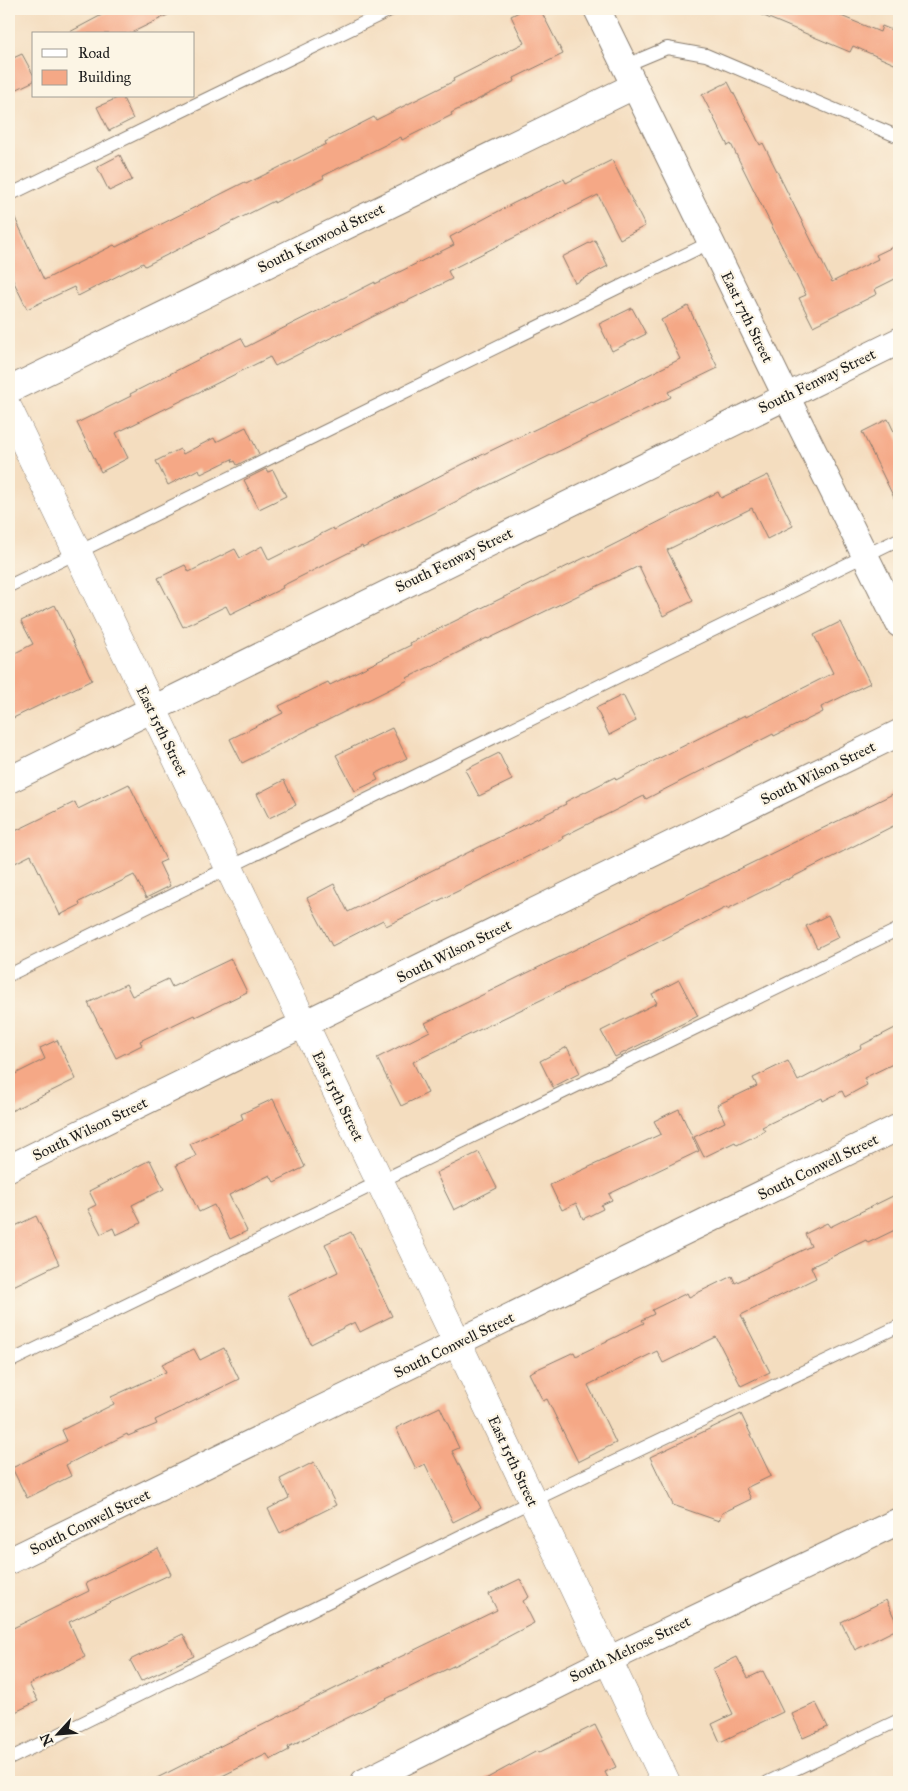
<svg xmlns="http://www.w3.org/2000/svg" width="908" height="1791" viewBox="0 0 908 1791" font-family="'IM FELL Great Primer',serif">
	<style>
		.building { fill: #f5a886 }
		.lines { fill: none; stroke-linecap: round; stroke-linejoin: round }
		.lane-casing { stroke: #887c6e; stroke-width: 14 }
		.street-casing { stroke: #887c6e; stroke-width: 28 }
		.secondary-casing { stroke: #887c6e; stroke-width: 29 }
		.lane { stroke: #fff; stroke-width: 12 }
		.street { stroke: #fff; stroke-width: 26 }
		.secondary { stroke: #fff; stroke-width: 28 }
		.labels { text-anchor: middle; dominant-baseline: central; stroke-width: 4.5; stroke-linejoin: round; paint-order: stroke }
		.street-label { font-size: 15px; fill: #1c1c1c; stroke: #fcf5e5 }
	</style>
	<rect width="100%" height="100%" fill="#fcf5e5"/>
	<filter id="ink" filterUnits="userSpaceOnUse"><feTurbulence type="fractalNoise" baseFrequency=".02" numOctaves="2"/><feDisplacementMap in="SourceGraphic" scale="10" xChannelSelector="R" yChannelSelector="G"/><feConvolveMatrix kernelMatrix="1 2 1 2 8 2 1 2 1" color-interpolation-filters="sRGB"/></filter>
	<filter id="wash" filterUnits="userSpaceOnUse"><feTurbulence type="fractalNoise" baseFrequency=".0096" numOctaves="4" result="noise"/><feDisplacementMap in="SourceGraphic" scale="20" xChannelSelector="R" yChannelSelector="G"/><feGaussianBlur stdDeviation="1.12" result="paint"/><feColorMatrix in="noise" values="0 0 0 0 0 0 0 0 0 0 0 0 0 0 0 0 0 1.4 0 .05"/><feComposite in="paint" operator="in"/></filter>
	<g filter="url(#wash)">
		<rect width="100%" height="100%" fill="#f4ddbf"/>
		<g id="blocks">
			<!-- building -->
			<path class="building" d="M 113,9 L 180,9 L 129,34 L 66,34 Z
				M 525,9 L 540,9 L 563,54 L 514,78 L 515,81 L 451,113 L 452,115 L 402,140 L 401,137 L 323,176 L 324,178 L 274,203 L 274,201 L 145,266 L 143,263 L 78,296 L 74,287 L 27,309 L 9,272 L 9,205 L 44,280 L 114,245 L 116,247 L 245,182 L 246,184 L 326,144 L 325,142 L 374,117 L 376,120 L 454,81 L 453,79 L 524,43 L 511,16 Z
				M 747,9 L 824,9 L 880,32 L 882,26 L 899,33 L 899,66 L 853,46 L 850,52 Z
				M 22,54 L 34,76 L 34,81 L 9,93 L 9,60 Z
				M 728,82 L 760,145 L 763,143 L 832,282 L 878,259 L 876,255 L 899,244 L 899,277 L 875,289 L 877,294 L 813,326 L 799,298 L 806,295 L 731,144 L 728,146 L 702,95 Z
				M 122,96 L 133,119 L 109,131 L 97,107 Z
				M 120,155 L 132,180 L 109,191 L 97,167 Z
				M 612,160 L 645,226 L 620,239 L 598,195 L 448,271 L 452,279 L 403,303 L 402,302 L 275,366 L 270,357 L 116,433 L 128,458 L 101,472 L 77,423 L 131,396 L 130,394 L 241,338 L 246,347 L 375,282 L 375,284 L 454,245 L 450,237 L 514,203 L 564,179 L 566,183 Z
				M 595,240 L 608,266 L 575,283 L 562,257 Z
				M 688,306 L 718,368 L 668,392 L 671,397 L 491,484 L 363,548 L 362,546 L 282,586 L 283,588 L 230,614 L 226,606 L 183,627 L 158,578 L 185,565 L 189,572 L 235,549 L 240,558 L 262,546 L 269,560 L 333,528 L 334,530 L 463,464 L 592,402 L 593,403 L 680,359 L 661,320 Z
				M 632,308 L 646,334 L 612,351 L 599,324 Z
				M 888,419 L 899,442 L 899,508 L 862,432 Z
				M 246,427 L 259,454 L 237,465 L 235,461 L 233,462 L 232,459 L 201,474 L 199,469 L 168,485 L 156,461 L 180,449 L 183,454 L 214,438 L 216,442 Z
				M 266,469 L 268,472 L 273,470 L 286,496 L 259,509 L 244,480 Z
				M 768,475 L 793,526 L 767,539 L 752,508 L 667,550 L 693,601 L 663,616 L 639,566 L 488,639 L 487,638 L 407,678 L 408,680 L 242,763 L 230,739 L 283,713 L 279,706 L 328,682 L 330,685 L 411,645 L 410,643 L 588,556 L 589,557 L 718,492 L 721,498 Z
				M 55,605 L 92,680 L 9,720 L 9,656 L 33,644 L 21,621 Z
				M 840,622 L 870,683 L 821,707 L 823,712 L 774,736 L 773,734 L 646,799 L 644,796 L 562,837 L 563,839 L 450,895 L 386,926 L 383,920 L 332,946 L 307,898 L 334,884 L 348,912 L 566,804 L 565,802 L 615,777 L 616,780 L 745,715 L 746,717 L 833,673 L 814,635 Z
				M 623,695 L 636,721 L 609,735 L 596,708 Z
				M 392,728 L 407,758 L 375,774 L 378,780 L 355,791 L 336,755 Z
				M 499,753 L 512,780 L 479,796 L 465,770 Z
				M 284,780 L 296,805 L 269,818 L 257,794 Z
				M 129,784 L 166,860 L 159,863 L 170,886 L 146,898 L 134,875 L 79,902 L 80,905 L 60,915 L 31,855 L 9,866 L 9,834 L 75,802 L 78,809 Z
				M 899,791 L 899,823 L 787,880 L 787,879 L 727,909 L 727,907 L 613,965 L 413,1062 L 428,1093 L 401,1106 L 377,1058 L 430,1031 L 425,1023 Z
				M 828,915 L 839,937 L 817,948 L 806,926 Z
				M 231,959 L 247,992 L 195,1017 L 194,1015 L 140,1041 L 142,1045 L 116,1058 L 88,1003 L 126,984 L 132,996 L 168,979 L 172,987 Z
				M 679,980 L 698,1016 L 615,1057 L 601,1031 L 657,1003 L 652,994 Z
				M 899,1026 L 899,1061 L 864,1078 L 867,1085 L 845,1097 L 842,1091 L 823,1101 L 822,1098 L 762,1127 L 765,1131 L 737,1145 L 735,1142 L 704,1157 L 694,1137 L 725,1122 L 717,1105 L 757,1086 L 753,1078 L 788,1061 L 798,1081 L 861,1048 L 860,1046 Z
				M 57,1040 L 76,1079 L 9,1112 L 9,1077 L 45,1059 L 40,1048 Z
				M 567,1047 L 580,1073 L 553,1087 L 540,1061 Z
				M 273,1099 L 305,1167 L 274,1182 L 270,1175 L 229,1195 L 247,1231 L 230,1239 L 214,1205 L 199,1212 L 176,1165 L 196,1156 L 190,1144 L 243,1119 L 241,1114 Z
				M 679,1109 L 699,1151 L 609,1194 L 612,1200 L 601,1205 L 603,1209 L 583,1219 L 576,1203 L 562,1210 L 550,1185 L 661,1134 L 654,1121 Z
				M 479,1152 L 497,1188 L 454,1210 L 436,1173 Z
				M 150,1160 L 164,1189 L 132,1205 L 141,1223 L 116,1235 L 113,1228 L 101,1234 L 88,1209 L 96,1205 L 89,1191 Z
				M 899,1193 L 899,1228 L 868,1243 L 866,1240 L 811,1267 L 816,1278 L 741,1315 L 770,1372 L 741,1386 L 716,1337 L 663,1363 L 657,1351 L 588,1385 L 616,1443 L 578,1462 L 547,1399 L 543,1401 L 529,1373 L 574,1352 L 576,1356 L 644,1323 L 642,1320 L 654,1314 L 652,1310 L 687,1293 L 689,1297 L 732,1276 L 735,1283 L 811,1246 L 805,1234 L 827,1223 L 830,1227 Z
				M 36,1216 L 59,1264 L 9,1288 L 9,1229 Z
				M 351,1232 L 392,1316 L 360,1332 L 355,1322 L 311,1344 L 288,1296 L 338,1272 L 325,1244 Z
				M 224,1348 L 239,1379 L 155,1420 L 157,1424 L 128,1436 L 127,1434 L 66,1465 L 71,1476 L 27,1498 L 12,1468 L 67,1441 L 62,1430 L 114,1404 L 111,1397 L 166,1372 L 162,1364 L 194,1349 L 200,1360 Z
				M 440,1407 L 459,1448 L 452,1451 L 481,1508 L 453,1522 L 425,1464 L 416,1469 L 396,1428 Z
				M 741,1414 L 771,1476 L 746,1488 L 751,1499 L 722,1513 L 719,1521 L 673,1505 L 650,1457 Z
				M 314,1462 L 336,1505 L 280,1533 L 268,1509 L 289,1498 L 280,1479 Z
				M 158,1548 L 171,1574 L 69,1622 L 85,1657 L 29,1684 L 38,1701 L 9,1715 L 9,1630 L 89,1591 L 86,1583 Z
				M 520,1579 L 529,1597 L 523,1601 L 534,1623 L 498,1642 L 498,1644 L 288,1747 L 289,1750 L 270,1760 L 267,1754 L 210,1782 L 149,1782 L 336,1688 L 497,1610 L 489,1594 Z
				M 886,1600 L 899,1628 L 855,1650 L 841,1622 Z
				M 183,1634 L 194,1656 L 141,1681 L 130,1660 Z
				M 737,1657 L 748,1678 L 763,1671 L 783,1712 L 720,1742 L 712,1724 L 733,1714 L 712,1669 Z
				M 816,1703 L 828,1727 L 803,1738 L 792,1714 Z
				M 595,1725 L 616,1767 L 605,1772 L 610,1782 L 480,1782 L 537,1751 L 538,1753 Z"/>
		</g>
	</g>
	<g filter="url(#ink)">
		<use href="#blocks" fill-opacity="0" stroke="#887c6e" stroke-width="1"/>
		<g class="lines">
			<defs>
				<path id="lane" d="M 624,66 L 667,48 L 706,55 L 899,137
					M 9,195 L 392,9
					M 9,586 L 711,242
					M 9,975 L 899,539
					M 9,1362 L 899,929
					M 9,1759 L 532,1501 L 899,1326
					M 768,1782 L 899,1720"/>
				<path id="street" d="M 597,9 L 786,396 L 899,624
					M 9,390 L 634,86
					M 9,780 L 899,341
					M 9,1168 L 899,733
					M 9,1561 L 899,1127
					M 364,1782 L 608,1660 L 899,1521"/>
				<path id="secondary" d="M 9,410 L 458,1344 L 666,1782"/>
			</defs>
			<!-- lane casing -->
			<use href="#lane" class="lane-casing"/>
			<!-- street casing -->
			<use href="#street" class="street-casing"/>
			<!-- secondary casing -->
			<use href="#secondary" class="secondary-casing"/>
			<!-- lane -->
			<use href="#lane" class="lane"/>
			<!-- street -->
			<use href="#street" class="street"/>
			<!-- secondary -->
			<use href="#secondary" class="secondary"/>
		</g>
	</g>
	<g class="labels">
		<!-- street labels -->
		<g class="street-label">
			<text transform="translate(321 238) rotate(-26)">South Kenwood Street</text>
			<text transform="translate(747 317) rotate(64)">East 17th Street</text>
			<text transform="translate(817 381) rotate(-26)">South Fenway Street</text>
			<text transform="translate(454 560) rotate(-26)">South Fenway Street</text>
			<text transform="translate(162 731) rotate(64)">East 15th Street</text>
			<text transform="translate(818 773) rotate(-26)">South Wilson Street</text>
			<text transform="translate(454 951) rotate(-26)">South Wilson Street</text>
			<text transform="translate(338 1096) rotate(64)">East 15th Street</text>
			<text transform="translate(90 1129) rotate(-26)">South Wilson Street</text>
			<text transform="translate(818 1167) rotate(-26)">South Conwell Street</text>
			<text transform="translate(454 1345) rotate(-26)">South Conwell Street</text>
			<text transform="translate(513 1461) rotate(65)">East 15th Street</text>
			<text transform="translate(90 1522) rotate(-26)">South Conwell Street</text>
			<text transform="translate(630 1649) rotate(-26)">South Melrose Street</text>
		</g>
	</g>
	<!-- margin -->
	<rect width="908" height="1791" fill="none" stroke="#fcf5e5" stroke-width="30"/>
	<!-- legend -->
	<rect x="32" y="32" width="162" height="65" fill="#fcf5e5" stroke="#a29e95"/>
	<rect x="42" y="49" width="25" height="8" fill="#ffffff" stroke="#a29e95"/>
	<text x="78" y="58" font-size="15" fill="#1c1c1c">Road</text>
	<rect x="42" y="70" width="25" height="15" fill="#f5a886" stroke="#a29e95"/>
	<text x="78" y="82" font-size="15" fill="#1c1c1c">Building</text>
	<!-- north arrow -->
	<g transform="translate(58 1734) rotate(244)" stroke="#fcf5e5" stroke-width="4" paint-order="stroke">
	<path d="M0-4L9 19L0 12L-9 19Z" fill="#1c1c1c"/>
	<text y="-8" font-size="14" font-weight="bold" text-anchor="middle" fill="#1c1c1c">N</text>
	</g>
</svg>
